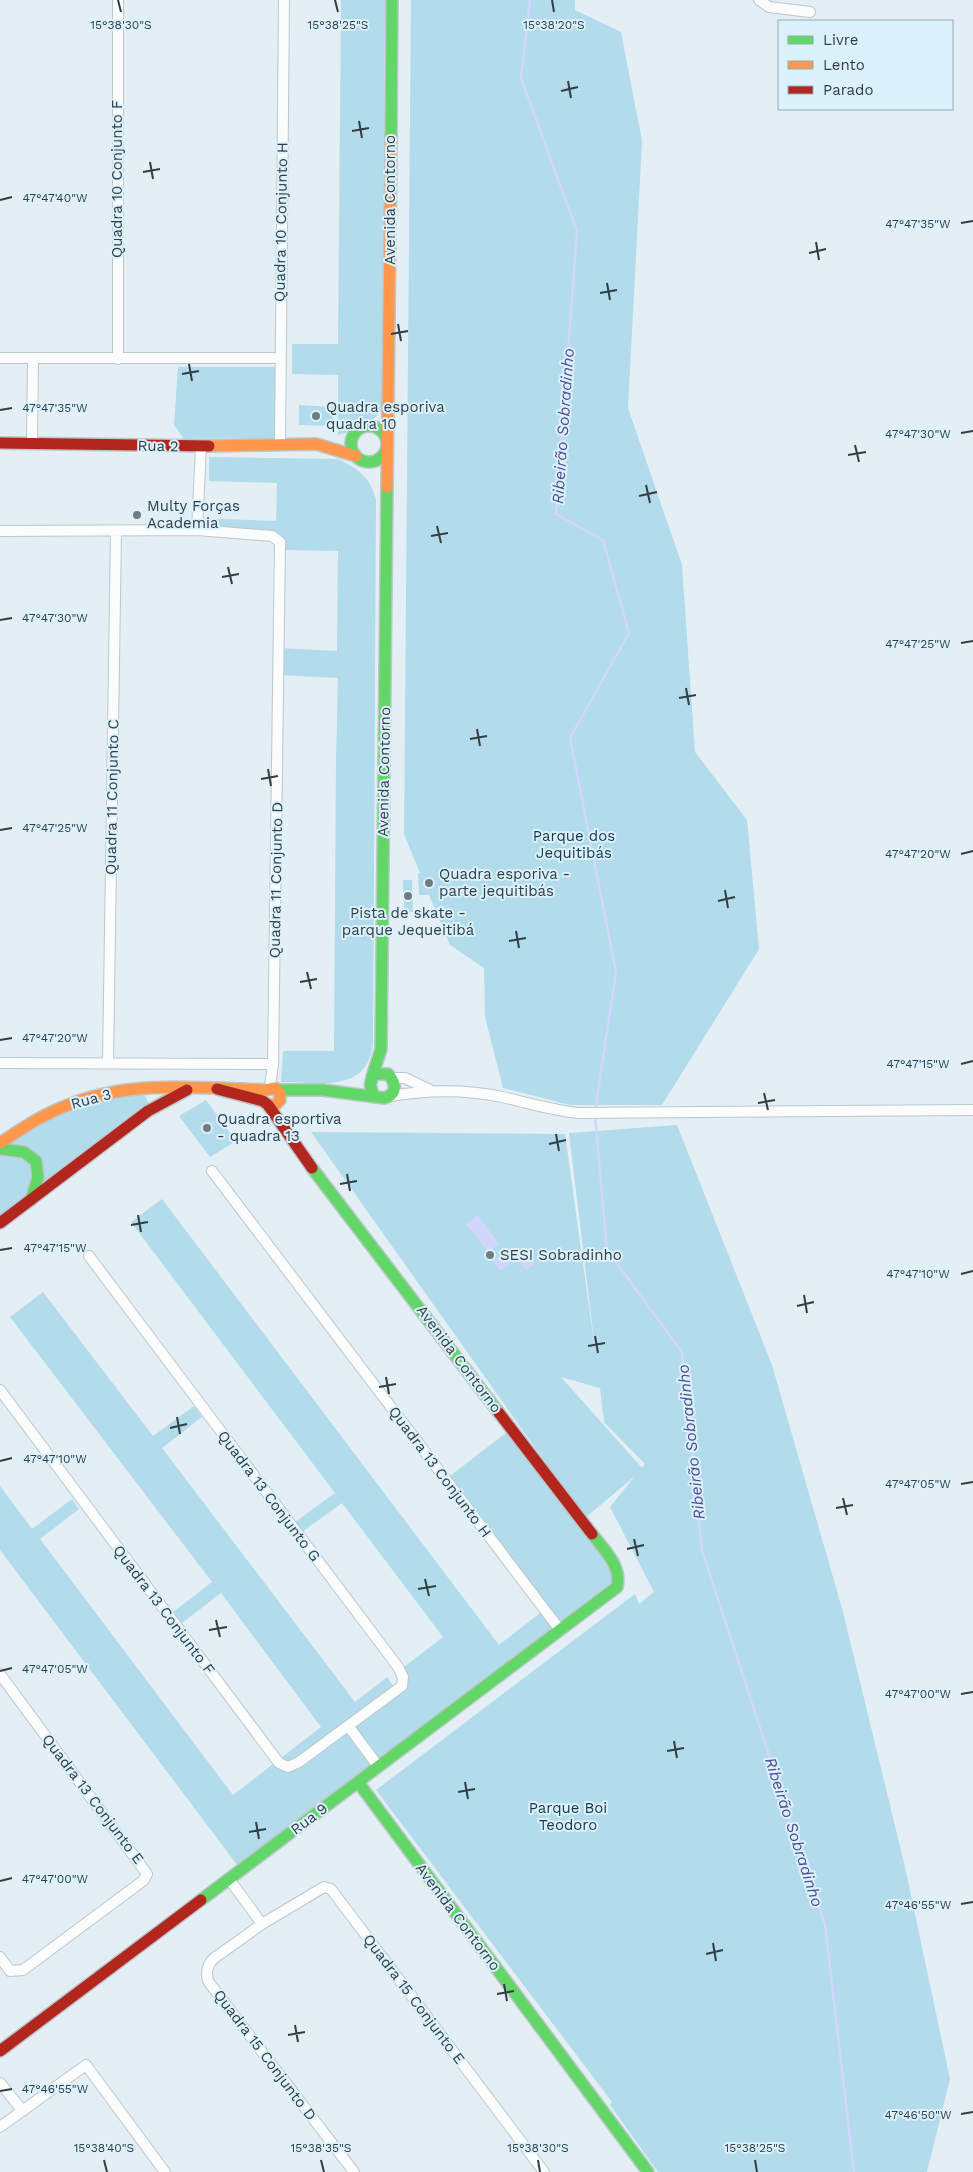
<svg xmlns="http://www.w3.org/2000/svg" width="973" height="2172" viewBox="0 0 973 2172" font-family="'Work Sans',sans-serif">
	<style>
		.green { fill: #b2dbeb; fill-rule: evenodd }
		.water { fill: #d2d6fa }
		.lines { fill: none; stroke-linecap: round; stroke-linejoin: round }
		.stream { stroke: #d2d6fa; stroke-width: 2.5 }
		.street-casing { stroke: #bcc7cb; stroke-width: 12 }
		.fast-casing { stroke: #bcc7cb; stroke-width: 14 }
		.slow-casing { stroke: #bcc7cb; stroke-width: 14 }
		.jam-casing { stroke: #bcc7cb; stroke-width: 14 }
		.street { stroke: #fbfdfd; stroke-width: 10 }
		.fast { stroke: #63d668; stroke-width: 11 }
		.slow { stroke: #ff974d; stroke-width: 11 }
		.jam { stroke: #b3261e; stroke-width: 11 }
		.ticks { fill: none; stroke: #323e43; stroke-width: 2 }
		.poi-dot { fill: #707c81; stroke: #dbf2fc; stroke-width: 2 }
		.labels { text-anchor: middle; dominant-baseline: central; stroke-width: 4; stroke-linejoin: round; paint-order: stroke }
		.street-label { font-size: 15px; fill: #323e43; stroke: #dbf2fc }
		.poi-label { font-size: 15px; fill: #323e43; stroke: #dbf2fc; text-anchor: start }
		.park-label { font-size: 15px; fill: #163945; stroke: #dbf2fc }
		.water-label { font-size: 16px; font-style: italic; fill: #504a92; stroke: #dbf2fc }
		.ticks-label { font-size: 12px; text-anchor: middle; fill: #323e43; stroke: #dbf2fc; stroke-width: 4; stroke-linejoin: round; paint-order: stroke }
	</style>
	<rect width="100%" height="100%" fill="#e3eff4"/>
	<!-- green -->
	<path class="green" d="M 341,0 L 385,0 L 382,410 C 374,422 352,432 338,435 L 338,375 L 292,374 L 292,344 L 338,344 Z
		M 411,0 L 575,0 L 575,10 L 621,32 L 642,141 L 628,408 L 682,565 L 695,752 L 747,820 L 759,949 L 662,1105 L 570,1105 L 503,1088 L 485,1017 L 484,968 L 450,945 L 429,895 L 419,895 L 418,873 L 420,873 L 404,834 Z
		M 178,367 L 276,367 L 277,438 L 184,439 L 174,425 Z
		M 299,405 L 333,407 L 333,426 L 299,425 Z
		M 209,457 L 338,459 C 358,469 370,477 376,499 L 373,1042 C 369,1094 319,1082 281,1082 L 283,1051 L 334,1051 L 336,760 L 338,678 L 279,675 L 280,648 L 337,651 L 338,551 L 285,550 L 280,542 L 197,530 L 197,518 L 276,521 L 277,483 L 209,481 Z
		M 403,880 L 412,880 L 413,912 L 404,912 Z
		M 144,1094 L 148,1101 L 148,1111 L 0,1223 L 0,1143 L 82,1099 Z
		M 206,1100 L 236,1141 L 210,1157 L 179,1116 Z
		M 677,1125 L 772,1365 L 843,1612 L 905,1867 L 950,2079 L 927,2172 L 658,2172 L 610,2105 L 612,2102 L 376,1790 L 635,1594 L 639,1604 L 654,1592 L 610,1507 L 635,1476 L 585,1518 L 311,1132 L 565,1134 L 596,1357 L 569,1133 ZM 561,1377 L 600,1388 L 604,1422 L 645,1464 L 642,1468 Z
		M 162,1199 L 499,1645 L 544,1610 L 446,1479 L 511,1429 L 619,1580 L 241,1870 L 0,1550 L 0,1486 L 32,1529 L 72,1499 L 79,1509 L 40,1539 L 233,1795 L 277,1761 L 287,1766 L 282,1757 L 321,1727 L 221,1593 L 182,1623 L 173,1612 L 212,1582 L 10,1317 L 43,1292 L 153,1436 L 194,1406 L 202,1417 L 162,1448 L 355,1702 L 387,1677 L 396,1690 L 400,1670 L 443,1637 L 342,1503 L 298,1535 L 291,1525 L 335,1493 L 131,1222 Z"/>
	<!-- water -->
	<path class="water" d="M 478,1215 L 499,1244 L 488,1252 L 466,1224 Z
		M 525,1251 L 535,1264 L 526,1270 L 516,1257 Z
		M 503,1253 L 510,1264 L 500,1271 L 493,1261 Z"/>
	<g class="lines">
		<!-- stream -->
		<path class="stream" d="M 530,0 L 521,78 L 577,231 L 556,514 L 603,540 L 629,633 L 570,738 L 616,972 L 595,1111
			M 595,1116 L 607,1250 L 682,1352 L 702,1551 L 825,1925 L 854,2172"/>
		<defs>
			<path id="street" d="M 759,0 L 769,7 L 810,12
				M 0,358 L 280,358
				M 118,359 L 118,0
				M 32,443 L 33,359
				M 280,444 L 284,0
				M 197,530 L 201,446
				M 0,531 L 197,530 L 272,536 L 280,542 L 273,1064 L 270,1087
				M 0,1063 L 273,1064
				M 108,1063 L 116,531
				M 392,1078 L 405,1078 L 430,1090
				M 390,1096 C 426,1090 465,1089 502,1097 C 528,1103 552,1110 578,1113 L 973,1110
				M 212,1171 L 560,1630
				M 0,1390 L 279,1763 L 288,1767 L 299,1762 L 402,1686 L 403,1677 L 398,1667 L 89,1256
				M 0,1674 L 147,1874 L 144,1880 L 23,1970 L 10,1971 L 0,1957
				M 349,1727 L 378,1766
				M 229,1879 L 262,1924
				M 0,2083 L 23,2111
				M 0,2127 L 86,2065 L 165,2172
				M 354,2172 L 208,1981 C 206,1972 207,1966 213,1959 L 262,1924 L 324,1887 L 331,1889 L 544,2172"/>
			<path id="fast" d="M 391,139 L 392,0
				M351 444a18 18 0 1 1 36 0a18 18 0 1 1-36 0Z
				M 372,1077 L 381,1049 L 387,487
				M 279,1090 L 323,1090 L 384,1098 C 398,1094 396,1083 388,1074 L 375,1074 C 369,1081 369,1089 375,1096
				M 0,1149 L 24,1152 L 36,1161 L 38,1177 L 31,1200
				M 312,1168 L 499,1413
				M 358,1782 L 648,2172
				M 201,1900 L 617,1587 C 622,1566 604,1550 592,1534"/>
			<path id="slow" d="M 209,446 L 316,444 L 356,456
				M 387,487 L 391,139
				M 0,1143 C 23,1128 45,1113 71,1104 C 133,1080 200,1088 265,1090 L 275,1088 L 280,1093 L 280,1100 L 275,1105 L 268,1105"/>
			<path id="jam" d="M 0,443 L 209,446
				M 217,1089 L 263,1101 L 268,1105 L 312,1168
				M 0,1223 L 148,1111 L 187,1090
				M 499,1413 L 592,1534
				M 0,2051 L 201,1900"/>
		</defs>
		<!-- street casing -->
		<use href="#street" class="street-casing"/>
		<!-- fast casing -->
		<use href="#fast" class="fast-casing"/>
		<!-- slow casing -->
		<use href="#slow" class="slow-casing"/>
		<!-- jam casing -->
		<use href="#jam" class="jam-casing"/>
		<!-- street -->
		<use href="#street" class="street"/>
		<!-- fast -->
		<use href="#fast" class="fast"/>
		<!-- slow -->
		<use href="#slow" class="slow"/>
		<!-- jam -->
		<use href="#jam" class="jam"/>
	</g>
	<!-- ticks -->
	<path class="ticks" d="M 118,0 L 121,12M 335,0 L 338,12M 552,0 L 554,12M 568,81 L 571,98M 561,91 L 578,87M 359,121 L 362,138M 352,131 L 369,128M 150,162 L 153,179M 143,172 L 160,169M 0,200 L 12,197M 961,223 L 973,221M 816,242 L 819,260M 809,253 L 826,249M 607,283 L 610,300M 600,293 L 617,290M 398,324 L 401,341M 391,334 L 408,331M 189,364 L 192,381M 182,374 L 199,371M 0,410 L 12,408M 961,433 L 973,431M 855,445 L 859,462M 848,455 L 866,452M 646,485 L 650,503M 639,496 L 657,492M 437,526 L 441,543M 431,536 L 448,533M 228,567 L 232,584M 222,577 L 239,574M 0,620 L 12,618M 961,643 L 973,641M 686,688 L 689,705M 679,698 L 696,695M 477,729 L 480,746M 470,739 L 487,736M 268,769 L 271,786M 261,779 L 278,776M 0,830 L 12,828M 961,854 L 973,851M 725,890 L 728,908M 718,901 L 735,897M 516,931 L 519,948M 509,941 L 526,938M 307,972 L 311,989M 300,982 L 317,979M 0,1040 L 12,1038M 961,1064 L 973,1061M 764,1093 L 768,1110M 758,1103 L 775,1100M 556,1134 L 559,1151M 549,1144 L 566,1140M 347,1174 L 350,1191M 340,1184 L 357,1181M 138,1215 L 141,1232M 131,1225 L 148,1222M 0,1250 L 12,1248M 961,1274 L 973,1271M 804,1295 L 807,1313M 797,1306 L 814,1302M 595,1336 L 598,1353M 588,1346 L 605,1343M 386,1377 L 389,1394M 379,1387 L 396,1384M 177,1417 L 180,1434M 170,1428 L 187,1424M 0,1461 L 12,1458M 961,1484 L 973,1482M 843,1498 L 847,1515M 836,1508 L 853,1505M 634,1539 L 638,1556M 627,1549 L 644,1545M 425,1579 L 429,1596M 418,1589 L 436,1586M 216,1620 L 220,1637M 209,1630 L 227,1627M 0,1671 L 12,1668M 961,1694 L 973,1692M 674,1741 L 677,1758M 667,1751 L 684,1748M 465,1782 L 468,1799M 458,1792 L 475,1789M 256,1822 L 259,1839M 249,1832 L 266,1829M 0,1881 L 12,1878M 961,1904 L 973,1902M 713,1943 L 716,1961M 706,1954 L 723,1950M 504,1984 L 507,2001M 497,1994 L 514,1991M 295,2025 L 298,2042M 288,2035 L 305,2032M 0,2091 L 12,2089M 961,2114 L 973,2112M 104,2160 L 107,2172M 321,2160 L 324,2172M 538,2160 L 540,2172M 755,2160 L 757,2172"/>
	<!-- markers -->
	<g class="poi-dot">
		<circle cx="316" cy="416" r="5"/>
		<circle cx="137" cy="515" r="5"/>
		<circle cx="429" cy="883" r="5"/>
		<circle cx="408" cy="896" r="5"/>
		<circle cx="207" cy="1128" r="5"/>
		<circle cx="490" cy="1255" r="5"/>
	</g>
	<g class="labels">
		<!-- street labels -->
		<g class="street-label">
			<text transform="translate(117 179) rotate(-90)">Quadra 10 Conjunto F</text>
			<text transform="translate(390 200) rotate(-90)">Avenida Contorno</text>
			<text transform="translate(281 222) rotate(-89)">Quadra 10 Conjunto H</text>
			<text transform="translate(158 446) rotate(1)">Rua 2</text>
			<text transform="translate(384 772) rotate(-89)">Avenida Contorno</text>
			<text transform="translate(112 797) rotate(-89)">Quadra 11 Conjunto C</text>
			<text transform="translate(276 880) rotate(-89)">Quadra 11 Conjunto D</text>
			<text transform="translate(91 1099) rotate(-15)">Rua 3</text>
			<text transform="translate(459 1359) rotate(53)">Avenida Contorno</text>
			<text transform="translate(440 1472) rotate(53)">Quadra 13 Conjunto H</text>
			<text transform="translate(269 1496) rotate(53)">Quadra 13 Conjunto G</text>
			<text transform="translate(164 1610) rotate(53)">Quadra 13 Conjunto F</text>
			<text transform="translate(93 1799) rotate(53)">Quadra 13 Conjunto E</text>
			<text transform="translate(309 1819) rotate(-37)">Rua 9</text>
			<text transform="translate(458 1917) rotate(53)">Avenida Contorno</text>
			<text transform="translate(414 1999) rotate(53)">Quadra 15 Conjunto E</text>
			<text transform="translate(265 2055) rotate(53)">Quadra 15 Conjunto D</text>
		</g>
		<!-- poi labels -->
		<g class="poi-label">
			<text x="326" y="407">Quadra esporiva<tspan x="326" dy="17">quadra 10</tspan></text>
			<text x="147" y="506">Multy Forças<tspan x="147" dy="17">Academia</tspan></text>
			<text x="439" y="874">Quadra esporiva -<tspan x="439" dy="17">parte jequitibás</tspan></text>
			<text x="408" y="913" text-anchor="middle">Pista de skate -<tspan x="408" dy="17">parque Jequeitibá</tspan></text>
			<text x="217" y="1119">Quadra esportiva<tspan x="217" dy="17">- quadra 13</tspan></text>
			<text x="500" y="1255">SESI Sobradinho</text>
		</g>
		<!-- park labels -->
		<g class="park-label">
			<text x="574" y="836">Parque dos<tspan x="574" dy="17">Jequitibás</tspan></text>
			<text x="568" y="1808">Parque Boi<tspan x="568" dy="17">Teodoro</tspan></text>
		</g>
		<!-- water labels -->
		<g class="water-label">
			<text transform="translate(563 426) rotate(-86)">Ribeirão Sobradinho</text>
			<text transform="translate(691 1442) rotate(-96)">Ribeirão Sobradinho</text>
			<text transform="translate(794 1832) rotate(72)">Ribeirão Sobradinho</text>
		</g>
	</g>
	<g class="ticks-label">
		<text x="121" y="29">15°38'30"S</text>
		<text x="338" y="29">15°38'25"S</text>
		<text x="554" y="29">15°38'20"S</text>
		<text x="55" y="202">47°47'40"W</text>
		<text x="918" y="228">47°47'35"W</text>
		<text x="55" y="412">47°47'35"W</text>
		<text x="918" y="438">47°47'30"W</text>
		<text x="55" y="622">47°47'30"W</text>
		<text x="918" y="648">47°47'25"W</text>
		<text x="55" y="832">47°47'25"W</text>
		<text x="918" y="858">47°47'20"W</text>
		<text x="55" y="1042">47°47'20"W</text>
		<text x="918" y="1068">47°47'15"W</text>
		<text x="55" y="1252">47°47'15"W</text>
		<text x="918" y="1278">47°47'10"W</text>
		<text x="55" y="1463">47°47'10"W</text>
		<text x="918" y="1488">47°47'05"W</text>
		<text x="55" y="1673">47°47'05"W</text>
		<text x="918" y="1698">47°47'00"W</text>
		<text x="55" y="1883">47°47'00"W</text>
		<text x="918" y="1909">47°46'55"W</text>
		<text x="55" y="2093">47°46'55"W</text>
		<text x="918" y="2119">47°46'50"W</text>
		<text x="104" y="2152">15°38'40"S</text>
		<text x="321" y="2152">15°38'35"S</text>
		<text x="538" y="2152">15°38'30"S</text>
		<text x="755" y="2152">15°38'25"S</text>
	</g>
	<!-- legend -->
	<rect x="778" y="20" width="175" height="90" fill="#dbf2fc" stroke="#97aab2"/>
	<rect x="788" y="36" width="25" height="8" fill="#63d668" stroke="#97aab2"/>
	<text x="823" y="45" font-size="15" fill="#323e43">Livre</text>
	<rect x="788" y="61" width="25" height="8" fill="#ff974d" stroke="#97aab2"/>
	<text x="823" y="70" font-size="15" fill="#323e43">Lento</text>
	<rect x="788" y="86" width="25" height="8" fill="#b3261e" stroke="#97aab2"/>
	<text x="823" y="95" font-size="15" fill="#323e43">Parado</text>
</svg>
